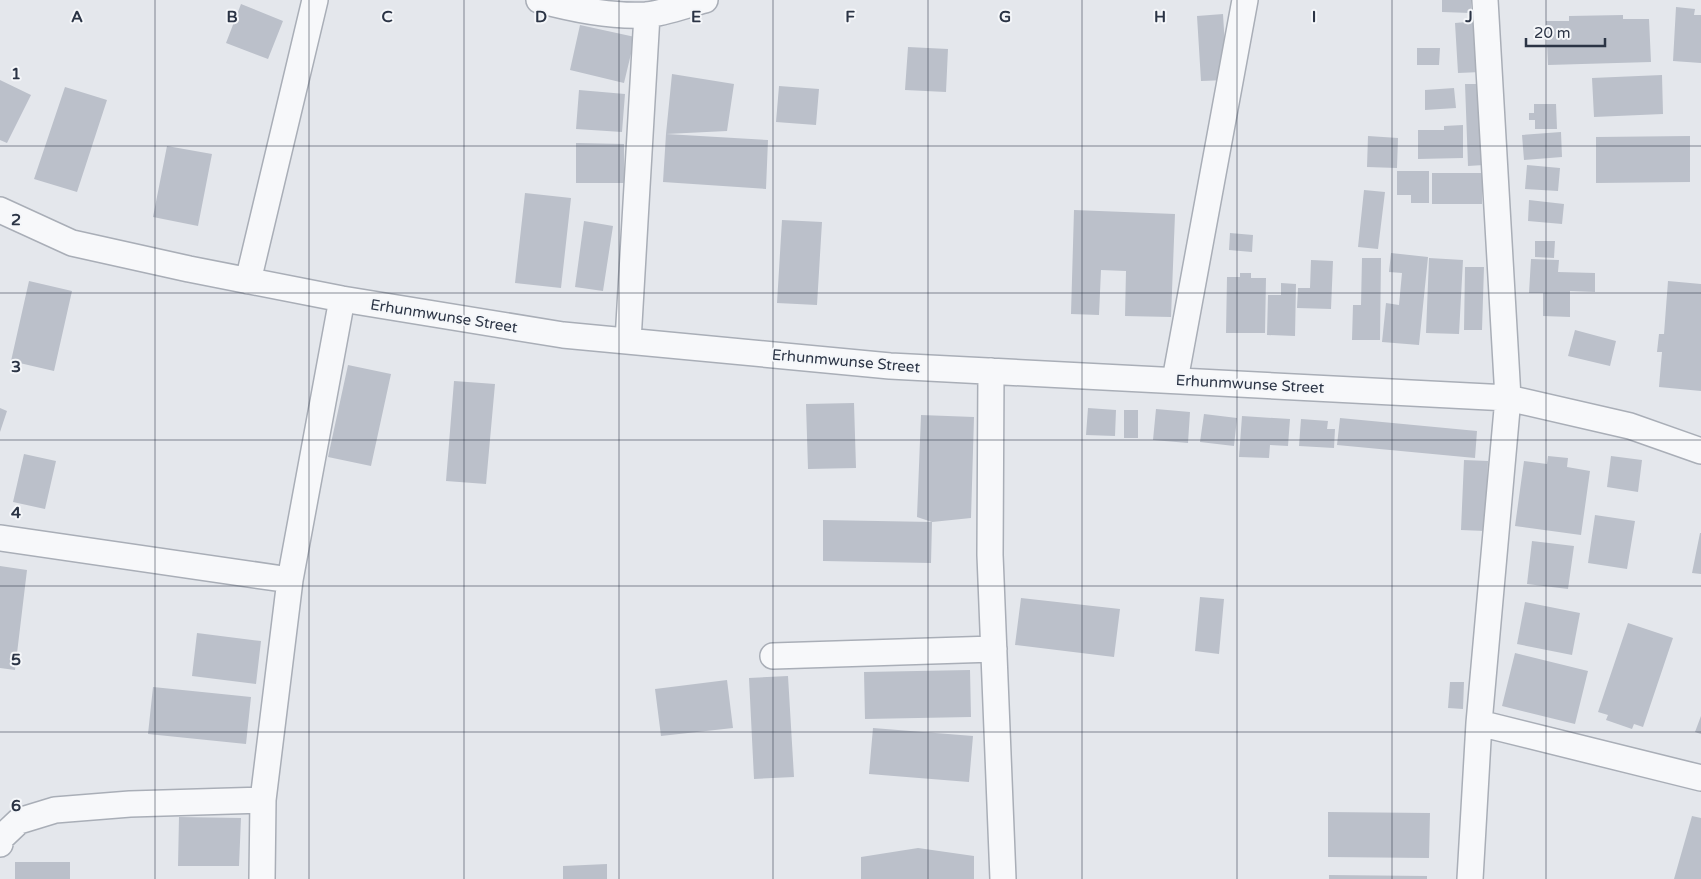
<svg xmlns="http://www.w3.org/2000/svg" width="1701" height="879" viewBox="0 0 1701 879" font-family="'Varela Round',sans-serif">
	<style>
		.building { fill: #bbc0ca }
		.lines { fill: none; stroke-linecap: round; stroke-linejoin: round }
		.minor-casing { stroke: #a9aeb7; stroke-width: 28 }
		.minor { stroke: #f7f8fa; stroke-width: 25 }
		.grid { fill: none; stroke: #2b3445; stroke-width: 1; stroke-opacity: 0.55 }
		.labels { text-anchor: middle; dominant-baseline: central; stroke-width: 4; stroke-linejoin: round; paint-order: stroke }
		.street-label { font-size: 15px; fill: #2b3445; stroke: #f4f6f9 }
		.grid-label { font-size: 16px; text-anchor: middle; font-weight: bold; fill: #2b3445; stroke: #f4f6f9; stroke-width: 4; stroke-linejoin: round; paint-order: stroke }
	</style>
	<rect width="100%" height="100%" fill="#e4e7ec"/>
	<!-- building -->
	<path class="building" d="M 1442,0 L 1471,0 L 1471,13 L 1442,12 Z
		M 241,4 L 283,21 L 268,59 L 226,43 Z
		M 1676,7 L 1695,9 L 1694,15 L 1701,15 L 1701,63 L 1673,61 Z
		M 1223,14 L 1227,80 L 1201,81 L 1197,16 Z
		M 1623,15 L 1623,19 L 1649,19 L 1651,62 L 1548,65 L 1546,21 L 1569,21 L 1569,16 Z
		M 1478,21 L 1481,72 L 1458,73 L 1455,23 Z
		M 580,25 L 635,37 L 624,83 L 570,70 Z
		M 908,47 L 948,49 L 946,92 L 905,90 Z
		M 1417,48 L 1440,48 L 1439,65 L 1417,65 Z
		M 672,74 L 734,84 L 727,131 L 666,134 Z
		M 1662,75 L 1663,114 L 1594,117 L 1592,78 Z
		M 0,80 L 31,95 L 7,143 L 0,140 Z
		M 1465,84 L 1480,84 L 1484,165 L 1468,166 Z
		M 779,86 L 819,89 L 816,125 L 776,122 Z
		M 65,87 L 107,100 L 77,192 L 34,179 Z
		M 1454,88 L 1456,108 L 1425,110 L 1425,90 Z
		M 579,90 L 625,94 L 622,132 L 576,129 Z
		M 1534,104 L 1556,104 L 1557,129 L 1535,129 L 1535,120 L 1529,120 L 1529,113 L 1534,113 Z
		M 1463,125 L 1463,158 L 1418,159 L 1418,130 L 1444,130 L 1444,126 Z
		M 1561,132 L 1562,157 L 1524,160 L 1522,135 Z
		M 666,134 L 768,140 L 766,189 L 663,182 Z
		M 1368,136 L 1398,138 L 1397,168 L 1367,167 Z
		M 1690,136 L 1690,182 L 1596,183 L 1596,137 Z
		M 576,143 L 624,144 L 624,183 L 576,183 Z
		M 167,146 L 212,154 L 198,226 L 153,217 Z
		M 1527,165 L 1560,168 L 1558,191 L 1525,189 Z
		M 1397,171 L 1429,171 L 1429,203 L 1411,203 L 1411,195 L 1397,195 Z
		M 1432,173 L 1482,173 L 1482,204 L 1432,204 Z
		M 1364,190 L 1385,192 L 1378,249 L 1358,247 Z
		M 525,193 L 571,198 L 561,288 L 515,283 Z
		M 1529,200 L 1564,204 L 1562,224 L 1528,221 Z
		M 1074,210 L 1175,214 L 1171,317 L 1125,316 L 1126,271 L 1101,270 L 1099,315 L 1071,314 Z
		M 782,220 L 822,222 L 817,305 L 777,303 Z
		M 584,221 L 613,226 L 603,291 L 575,287 Z
		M 1230,233 L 1253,235 L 1252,252 L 1229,250 Z
		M 1535,241 L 1555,241 L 1554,258 L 1535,257 Z
		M 1391,253 L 1428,257 L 1419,345 L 1382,342 L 1386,303 L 1399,305 L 1402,273 L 1389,272 Z
		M 1362,258 L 1381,258 L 1380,340 L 1352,340 L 1353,305 L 1361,305 Z
		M 1429,258 L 1463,260 L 1459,334 L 1426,333 Z
		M 1531,259 L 1559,260 L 1558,272 L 1595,273 L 1595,292 L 1570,291 L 1570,317 L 1543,316 L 1543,293 L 1529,293 Z
		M 1311,260 L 1333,261 L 1331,309 L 1297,308 L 1298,288 L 1310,288 Z
		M 1465,267 L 1484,267 L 1482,330 L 1464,330 Z
		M 1240,273 L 1251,273 L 1251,278 L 1266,278 L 1265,333 L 1226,333 L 1227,277 L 1240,277 Z
		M 29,281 L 72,291 L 54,371 L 11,361 Z
		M 1668,281 L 1701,284 L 1701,391 L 1659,387 L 1662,352 L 1657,352 L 1659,334 L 1664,334 Z
		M 1281,283 L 1296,284 L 1295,336 L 1267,335 L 1268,295 L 1281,295 Z
		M 1575,330 L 1616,341 L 1610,366 L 1568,356 Z
		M 348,365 L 391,374 L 371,466 L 328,457 Z
		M 454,381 L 495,384 L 486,484 L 446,481 Z
		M 854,403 L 856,468 L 808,469 L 806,404 Z
		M 0,408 L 7,411 L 0,432 Z
		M 1088,408 L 1116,410 L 1115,436 L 1086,435 Z
		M 1156,409 L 1190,412 L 1188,443 L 1153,440 Z
		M 1124,410 L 1138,410 L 1138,438 L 1124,438 Z
		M 1204,414 L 1237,418 L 1234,446 L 1200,442 Z
		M 921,415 L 974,417 L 971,518 L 932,522 L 917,517 Z
		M 1242,416 L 1290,419 L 1288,446 L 1270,445 L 1269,458 L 1239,457 Z
		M 1340,418 L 1477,431 L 1475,458 L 1337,445 Z
		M 1301,419 L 1328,421 L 1327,429 L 1335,429 L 1334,448 L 1299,446 Z
		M 24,454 L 56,461 L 45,509 L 13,502 Z
		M 1548,456 L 1568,458 L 1567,467 L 1590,471 L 1581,535 L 1515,526 L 1524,461 L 1547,464 Z
		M 1611,456 L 1642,460 L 1638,492 L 1607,487 Z
		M 1464,460 L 1488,461 L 1485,531 L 1461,530 Z
		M 1595,515 L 1635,521 L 1627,569 L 1588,563 Z
		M 823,520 L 932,522 L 931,563 L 823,561 Z
		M 1700,533 L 1701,533 L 1701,574 L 1692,573 Z
		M 1532,541 L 1574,546 L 1568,589 L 1527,584 Z
		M 0,566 L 27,570 L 15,670 L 0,668 Z
		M 1200,597 L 1224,599 L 1219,654 L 1195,651 Z
		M 1021,598 L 1120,609 L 1114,657 L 1015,645 Z
		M 1525,602 L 1580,613 L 1572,655 L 1517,644 Z
		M 1628,623 L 1673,638 L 1643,727 L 1634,724 L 1632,729 L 1606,720 L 1608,715 L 1598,712 Z
		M 197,633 L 261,641 L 256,684 L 192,676 Z
		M 1515,653 L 1588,671 L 1575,724 L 1502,706 Z
		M 970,670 L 971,717 L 865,719 L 864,672 Z
		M 788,676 L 794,777 L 754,779 L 749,678 Z
		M 727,680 L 733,728 L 661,736 L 655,689 Z
		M 1450,682 L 1464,682 L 1463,709 L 1448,708 Z
		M 153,687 L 251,697 L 246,744 L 148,734 Z
		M 1701,716 L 1701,734 L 1695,732 Z
		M 873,728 L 973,736 L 969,782 L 869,774 Z
		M 1328,812 L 1430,813 L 1429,858 L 1328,857 Z
		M 1692,816 L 1701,818 L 1701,879 L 1674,879 Z
		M 179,817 L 241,818 L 239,866 L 178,866 Z
		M 918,848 L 974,856 L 974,879 L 861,879 L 861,857 Z
		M 15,862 L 70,862 L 70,879 L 15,879 Z
		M 607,864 L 607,879 L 563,879 L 563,866 Z
		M 1329,875 L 1427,876 L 1427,879 L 1329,879 Z"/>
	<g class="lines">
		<defs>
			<path id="minor" d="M 539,0 C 572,9 611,17 646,15 C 665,13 686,5 705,0
				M 0,210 L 72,243 L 189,269 L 342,299 L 563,335 L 890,366 L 1508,398 L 1630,426 L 1701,451
				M 248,281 L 315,0
				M 628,341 L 647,15
				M 991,371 L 990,555 L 1003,879
				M 1175,380 L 1245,0
				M 1,538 L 290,580
				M 773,656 L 994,649
				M 1479,723 L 1701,778
				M 0,844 L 1,838 L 19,821 L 55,810 L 130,804 L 263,800
				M 262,879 L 263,800 L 290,580 L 342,299
				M 1470,879 L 1479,723 L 1508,398 L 1485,0"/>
		</defs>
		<!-- minor casing -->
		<use href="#minor" class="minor-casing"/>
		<!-- minor -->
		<use href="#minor" class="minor"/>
	</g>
	<!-- grid -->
	<path class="grid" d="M 155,0 L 155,879M 309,0 L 309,879M 464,0 L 464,879M 619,0 L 619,879M 773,0 L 773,879M 928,0 L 928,879M 1082,0 L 1082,879M 1237,0 L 1237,879M 1392,0 L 1392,879M 1546,0 L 1546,879M 0,146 L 1701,146M 0,293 L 1701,293M 0,440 L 1701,440M 0,586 L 1701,586M 0,732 L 1701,732"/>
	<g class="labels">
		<!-- street labels -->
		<g class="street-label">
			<text transform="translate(444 316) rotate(9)">Erhunmwunse Street</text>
			<text transform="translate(846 361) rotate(5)">Erhunmwunse Street</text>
			<text transform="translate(1250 384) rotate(3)">Erhunmwunse Street</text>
		</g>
	</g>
	<g class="grid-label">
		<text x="77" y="22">A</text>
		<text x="232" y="22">B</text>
		<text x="387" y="22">C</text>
		<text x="541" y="22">D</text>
		<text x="696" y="22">E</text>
		<text x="850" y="22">F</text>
		<text x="1005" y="22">G</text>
		<text x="1160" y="22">H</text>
		<text x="1314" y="22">I</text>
		<text x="1469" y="22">J</text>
		<text x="16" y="79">1</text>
		<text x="16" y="225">2</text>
		<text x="16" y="372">3</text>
		<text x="16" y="518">4</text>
		<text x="16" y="665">5</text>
		<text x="16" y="811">6</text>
	</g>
	<!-- scale -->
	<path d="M1526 38v8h79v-8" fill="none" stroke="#2b3445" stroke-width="2.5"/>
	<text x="1534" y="38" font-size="15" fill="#2b3445" stroke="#f4f6f9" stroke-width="4" paint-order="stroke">20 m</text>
</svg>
